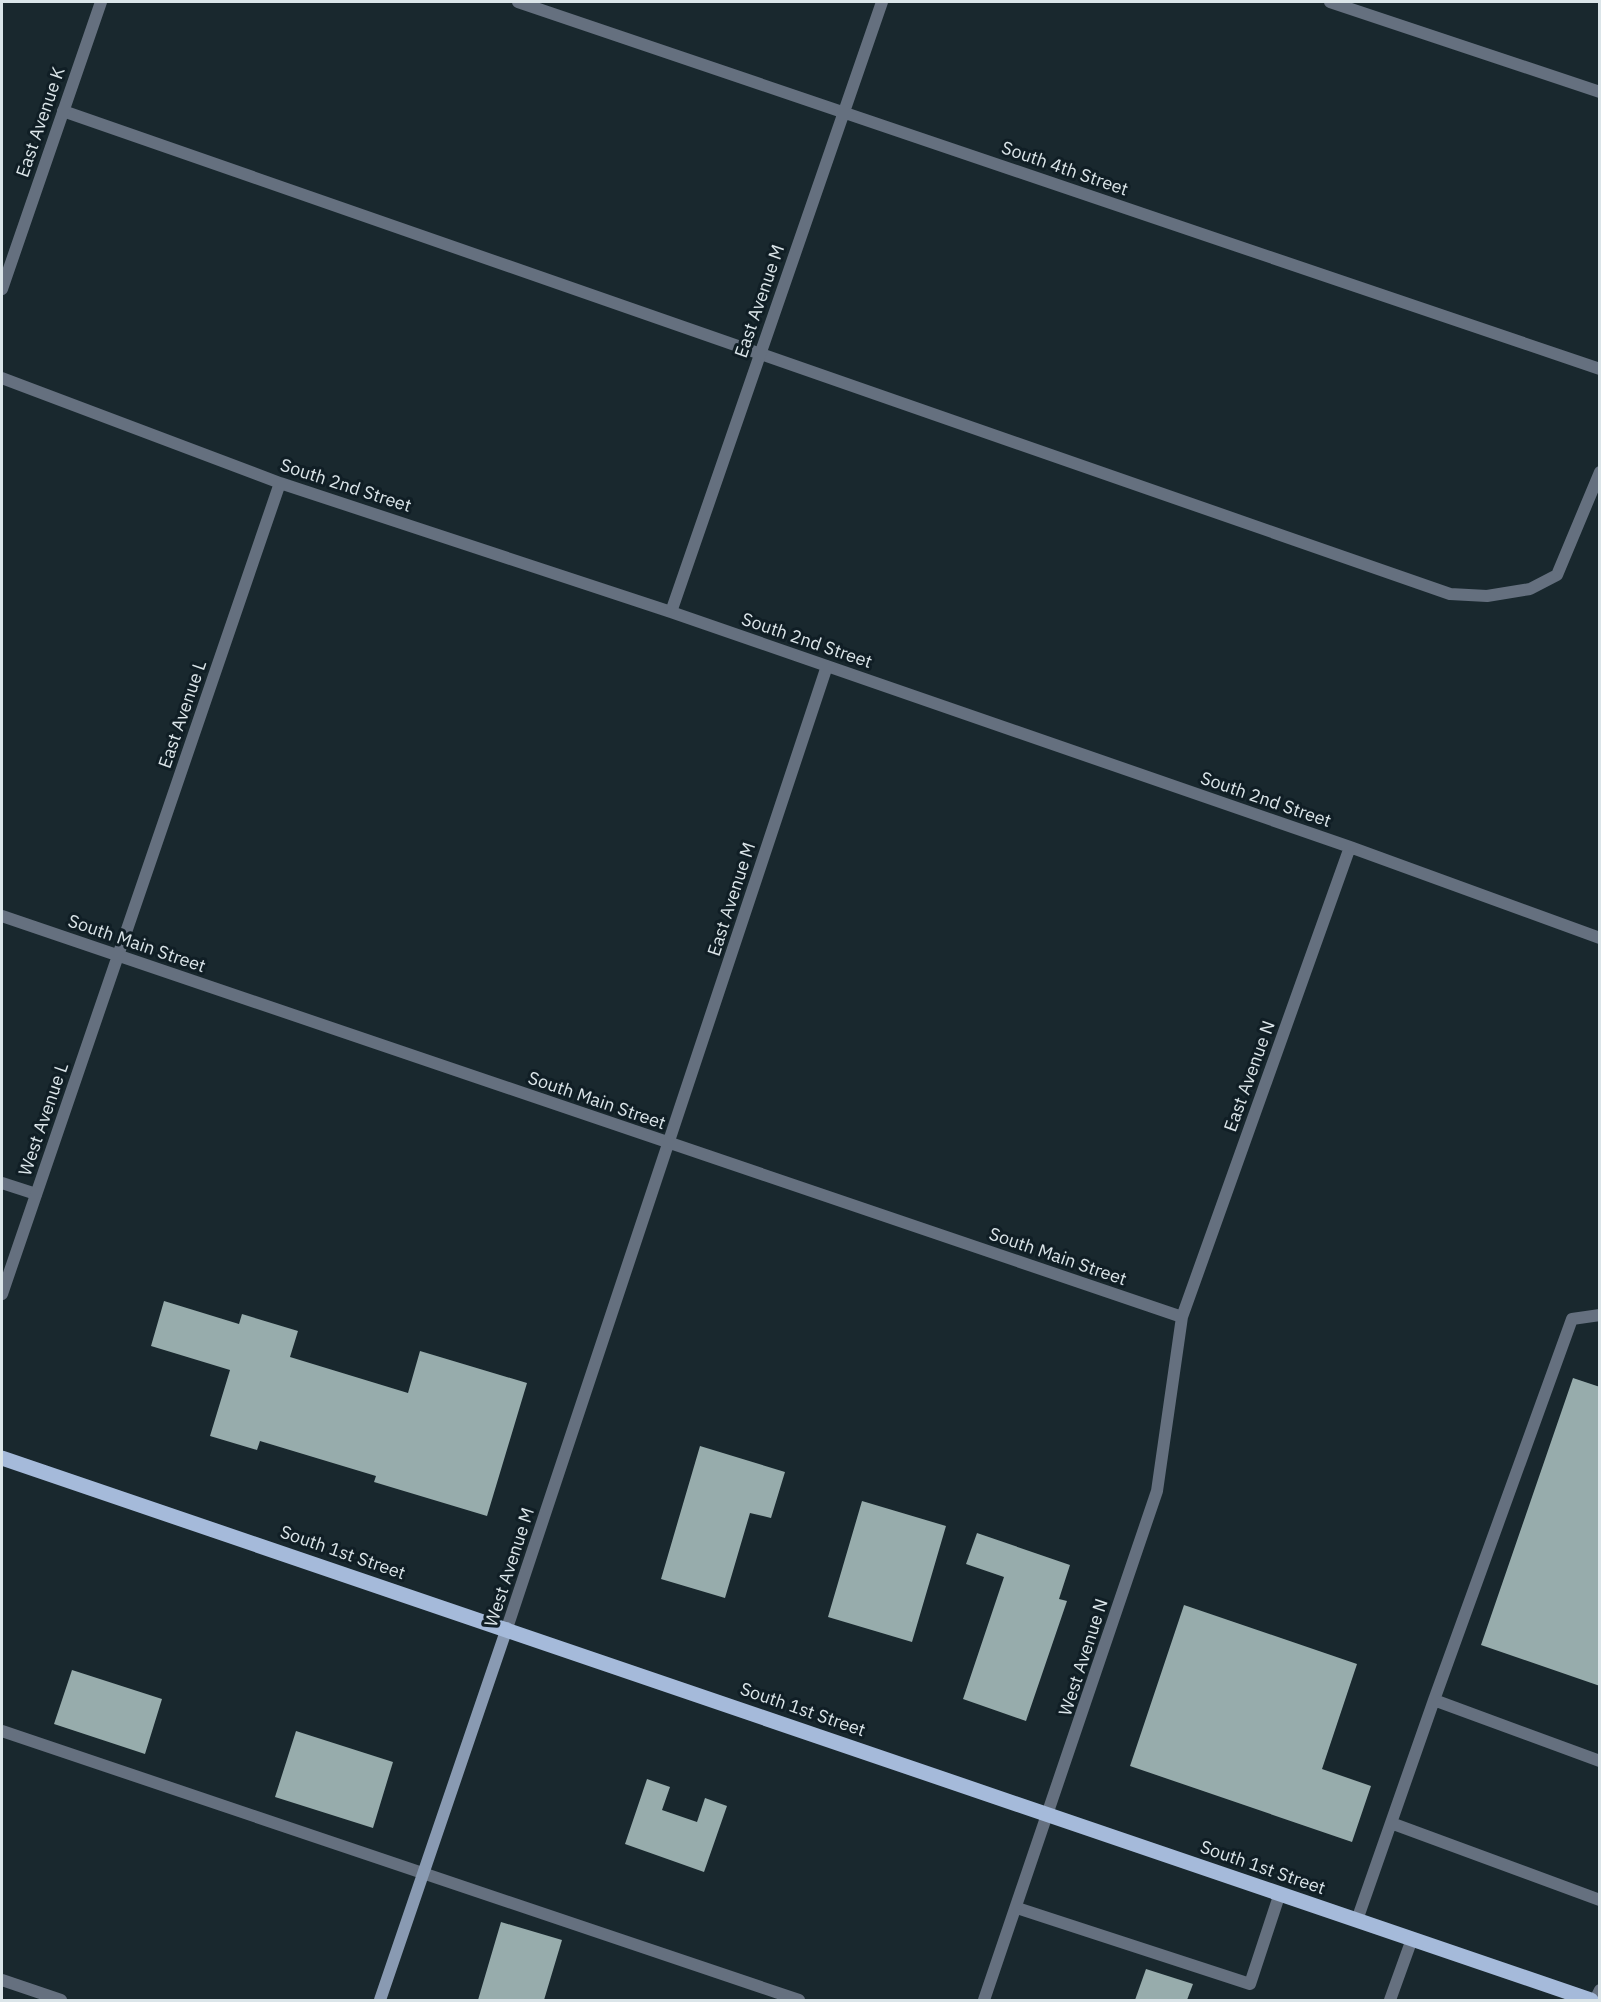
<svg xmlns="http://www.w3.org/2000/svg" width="1601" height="2002" viewBox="0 0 1601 2002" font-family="'IBM Plex Sans',sans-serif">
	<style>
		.building { fill: #97acac }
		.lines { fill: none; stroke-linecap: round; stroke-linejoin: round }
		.lane { stroke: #65707f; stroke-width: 12 }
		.street { stroke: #65707f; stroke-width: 12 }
		.secondary { stroke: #899ab2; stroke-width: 12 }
		.primary { stroke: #a5bada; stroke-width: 15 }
		.labels { text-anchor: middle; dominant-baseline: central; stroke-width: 6; stroke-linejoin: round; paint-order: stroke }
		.street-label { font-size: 18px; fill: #dbe5e9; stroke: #101e25 }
	</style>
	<rect width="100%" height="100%" fill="#19282e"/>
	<!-- building -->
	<path class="building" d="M 164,1301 L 239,1324 L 242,1314 L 298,1331 L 290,1357 L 408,1393 L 420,1351 L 527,1383 L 487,1516 L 374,1482 L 376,1476 L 260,1441 L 257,1450 L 210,1436 L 230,1370 L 151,1346 Z
		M 1573,1378 L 1600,1387 L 1600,1686 L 1481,1645 Z
		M 700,1446 L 785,1472 L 771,1518 L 750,1513 L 725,1598 L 661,1579 Z
		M 862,1501 L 946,1526 L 912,1642 L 828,1617 Z
		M 977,1533 L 1070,1565 L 1059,1599 L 1067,1601 L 1026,1721 L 963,1699 L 1004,1577 L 966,1564 Z
		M 1184,1605 L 1357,1664 L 1322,1769 L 1371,1786 L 1352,1842 L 1130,1766 Z
		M 72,1670 L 162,1699 L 145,1754 L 54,1724 Z
		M 296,1731 L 393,1762 L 373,1828 L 275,1797 Z
		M 647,1779 L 670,1787 L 662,1810 L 697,1822 L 705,1798 L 727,1806 L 704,1872 L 625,1844 Z
		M 501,1922 L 562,1940 L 544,2000 L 478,2000 Z
		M 1146,1969 L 1193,1984 L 1187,2000 L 1135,2000 Z"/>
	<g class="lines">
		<!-- lane -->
		<path class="lane" d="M 1330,2 L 1600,92
			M 63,111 L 1450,594 L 1487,596 L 1530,589 L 1557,575 L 1600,472
			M 2,1183 L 36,1194
			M 1434,1700 L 1600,1761
			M 2,1731 L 799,2000
			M 1391,1823 L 1600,1900
			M 1017,1908 L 1250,1984 L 1280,1893
			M 1357,1920 L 1434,1700 L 1572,1319 L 1600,1315
			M 1390,2000 L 1412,1939
			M 1595,2000 L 1600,1990"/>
		<!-- street -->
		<path class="street" d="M 518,2 L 1600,369
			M 2,289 L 101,2
			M 2,378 L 280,483 L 671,612 L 1350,847 L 1600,938
			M 671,612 L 882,2
			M 2,916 L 1182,1317
			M 2,1294 L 280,483
			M 507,1628 L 827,666
			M 2,1980 L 61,2000
			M 984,2000 L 1157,1491 L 1182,1317 L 1350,847"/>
		<!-- secondary -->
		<path class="secondary" d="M 380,2000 L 507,1628"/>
		<!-- primary -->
		<path class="primary" d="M 2,1458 L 1591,2000"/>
	</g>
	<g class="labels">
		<!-- street labels -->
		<g class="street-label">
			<text transform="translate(40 122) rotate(-71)">East Avenue K</text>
			<text transform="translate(1065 168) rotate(19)">South 4th Street</text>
			<text transform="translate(759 301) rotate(-71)">East Avenue M</text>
			<text transform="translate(346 485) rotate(18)">South 2nd Street</text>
			<text transform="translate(807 640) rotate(19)">South 2nd Street</text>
			<text transform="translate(182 714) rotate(-71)">East Avenue L</text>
			<text transform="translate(1266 799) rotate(19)">South 2nd Street</text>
			<text transform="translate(731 899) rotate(-72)">East Avenue M</text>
			<text transform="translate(137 943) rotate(19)">South Main Street</text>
			<text transform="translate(1249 1076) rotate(-70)">East Avenue N</text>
			<text transform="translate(597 1100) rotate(19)">South Main Street</text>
			<text transform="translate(43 1119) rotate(-71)">West Avenue L</text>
			<text transform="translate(1058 1256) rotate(19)">South Main Street</text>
			<text transform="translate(343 1552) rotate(19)">South 1st Street</text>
			<text transform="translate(509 1567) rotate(-72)">West Avenue M</text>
			<text transform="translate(1083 1657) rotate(-72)">West Avenue N</text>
			<text transform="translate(803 1709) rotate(19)">South 1st Street</text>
			<text transform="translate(1263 1867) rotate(19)">South 1st Street</text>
		</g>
	</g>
	<!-- border -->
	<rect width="1601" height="2002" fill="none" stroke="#dbe5e9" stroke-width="6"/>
</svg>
